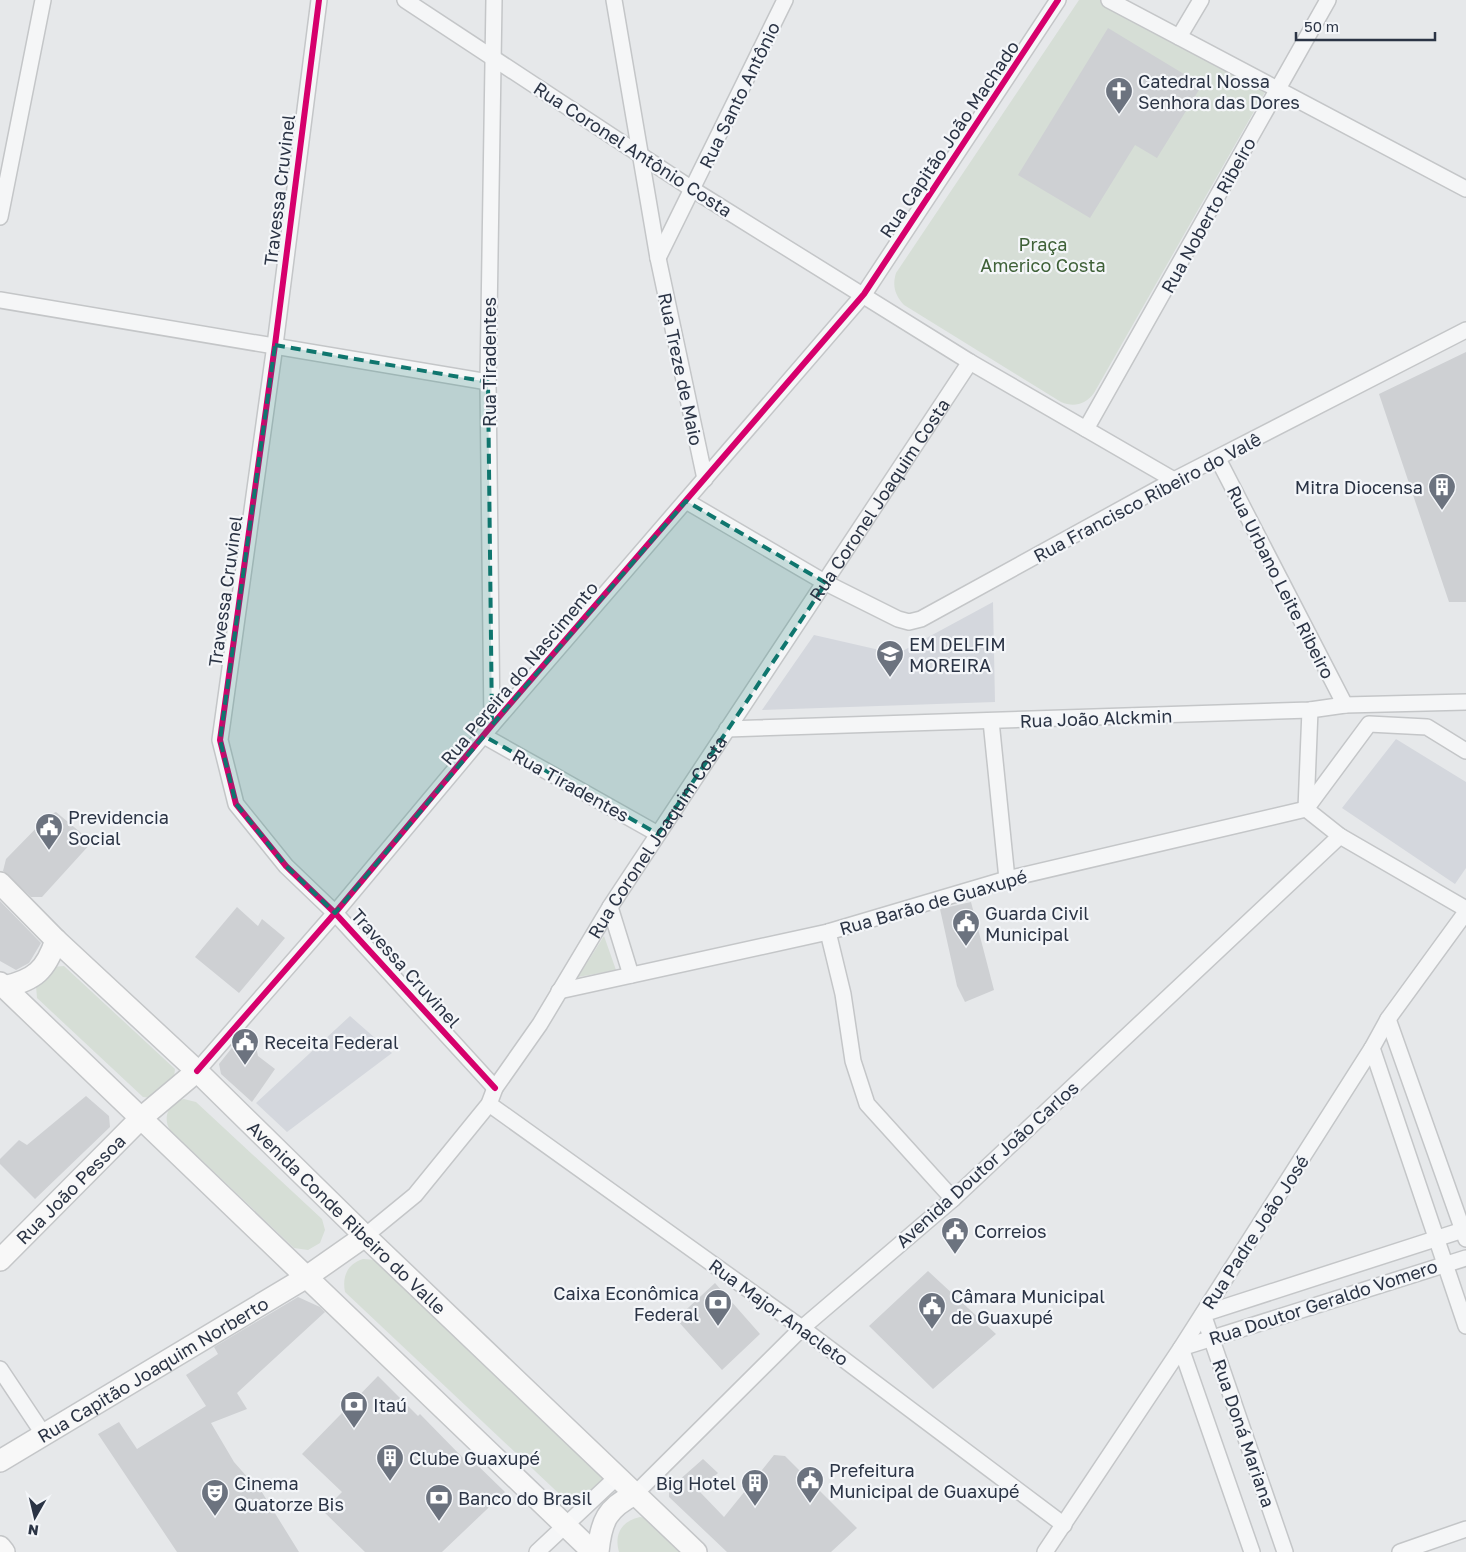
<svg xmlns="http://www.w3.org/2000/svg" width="1466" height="1552" viewBox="0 0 1466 1552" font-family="'Golos Text',sans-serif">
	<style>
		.built { fill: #d4d7dd }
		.green { fill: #d6ded6 }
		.building { fill: #ced0d3 }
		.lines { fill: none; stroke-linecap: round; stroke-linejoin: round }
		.minor-casing { stroke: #c4c6c8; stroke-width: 18 }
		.secondary-casing { stroke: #c4c6c8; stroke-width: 24 }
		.minor { stroke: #f5f6f7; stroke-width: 15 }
		.secondary { stroke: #f8f8f8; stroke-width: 21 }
		.cycleway-casing { stroke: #f4f6f9; stroke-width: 9 }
		.cycleway { stroke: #d6006c; stroke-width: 6 }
		.marked { fill: #0f766e; fill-opacity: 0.2; stroke: #0f766e; stroke-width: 4; stroke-dasharray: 10 6; stroke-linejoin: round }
		.labels { text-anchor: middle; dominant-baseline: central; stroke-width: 4.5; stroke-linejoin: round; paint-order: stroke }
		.poi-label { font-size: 18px; fill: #2b3445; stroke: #f4f6f9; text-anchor: start }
		.street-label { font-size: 18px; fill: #2b3445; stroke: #f4f6f9 }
		.park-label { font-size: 18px; fill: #3f6138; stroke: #f4f6f9 }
	</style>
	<rect width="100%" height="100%" fill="#e6e8ea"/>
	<!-- built -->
	<path class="built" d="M 993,602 L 995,702 L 762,710 L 814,635 L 897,654 Z
		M 1396,739 L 1466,782 L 1466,868 L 1455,884 L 1342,808 Z
		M 350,1016 L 392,1053 L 287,1132 L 256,1103 Z"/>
	<!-- green -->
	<path class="green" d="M 1079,0 L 1106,0 L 1265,92 L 1094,393 C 1086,404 1074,408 1061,402 L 904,305 C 895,295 892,286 896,273 Z
		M 604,936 L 616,970 L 578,977 Z
		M 64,966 L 175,1069 L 174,1077 L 151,1098 L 143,1097 L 37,998 L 36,986 L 52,967 Z
		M 184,1099 L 196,1102 L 322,1219 L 325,1230 L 320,1243 L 308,1250 L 294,1248 L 170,1130 C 162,1117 169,1102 184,1099 Z
		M 363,1259 L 376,1260 L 603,1476 L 603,1480 L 578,1505 L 570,1504 L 345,1292 C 342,1277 347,1264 363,1259 Z
		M 640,1517 L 647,1518 L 682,1552 L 619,1552 C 614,1535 621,1521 640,1517 Z"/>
	<!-- building -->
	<path class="building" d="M 1108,28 L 1202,85 L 1157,158 L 1135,145 L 1090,218 L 1018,175 Z
		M 1466,352 L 1466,602 L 1449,602 L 1379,394 Z
		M 56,812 L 92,842 L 42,897 L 31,897 L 3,871 L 6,859 L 49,815 Z
		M 0,901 L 41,943 L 29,963 L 16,970 L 0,961 Z
		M 971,902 L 994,990 L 965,1002 L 957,986 L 940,909 Z
		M 237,907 L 258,926 L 262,919 L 285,938 L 239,993 L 195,957 Z
		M 243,1034 L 256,1047 L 258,1056 L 275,1069 L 252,1102 L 221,1074 L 219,1064 Z
		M 86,1096 L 109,1116 L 110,1127 L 35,1199 L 0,1164 L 0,1159 L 19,1140 L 27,1145 Z
		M 928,1271 L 996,1334 L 933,1389 L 869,1326 Z
		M 715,1283 L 760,1334 L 722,1370 L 676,1319 Z
		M 298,1297 L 320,1307 L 325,1312 L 237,1393 L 247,1409 L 211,1423 L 234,1462 L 249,1479 L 255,1481 L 299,1552 L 177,1552 L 98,1434 L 119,1422 L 137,1449 L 206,1406 L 186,1375 L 218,1354 L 214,1347 Z
		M 378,1376 L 418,1416 L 420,1414 L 464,1459 L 468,1456 L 505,1492 L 442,1552 L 365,1552 L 323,1511 L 342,1492 L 302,1454 Z
		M 774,1455 L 785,1456 L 857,1528 L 831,1552 L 727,1552 L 669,1497 L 669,1489 L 703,1459 L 718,1473 L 699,1491 L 724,1517 Z"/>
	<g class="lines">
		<defs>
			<g id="minor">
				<path d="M 319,0 L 275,345 L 220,740 L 236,804 L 286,866 L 335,913 L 495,1088"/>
				<path d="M 405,0 L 692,189 L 970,362 L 1174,480"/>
				<path d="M 614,0 L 658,258 L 705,479"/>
				<path d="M 1109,0 L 1466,189"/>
				<path d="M 1179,37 L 1201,0"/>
				<path d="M 0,217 L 43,0"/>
				<path d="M 658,258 L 785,0"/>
				<path d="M 0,300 L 488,382"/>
				<path d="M 1086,429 L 1328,0"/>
				<path d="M 1218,459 L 1345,705"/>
				<path d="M 686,501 L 826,583 L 898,619 L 909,622 L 921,619 L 1174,480 L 1466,330"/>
				<path d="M 991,721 L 1007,879"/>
				<path d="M 492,725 L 488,382 L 494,0"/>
				<path d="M 727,729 L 1310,710 L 1345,705 L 1466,702"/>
				<path d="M 484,736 L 658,834"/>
				<path d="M 1306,809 L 1369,724 L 1427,727 L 1466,751"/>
				<path d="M 1306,809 L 1340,836 L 1466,909"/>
				<path d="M 1306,809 L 1310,710"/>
				<path d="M 610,907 L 631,975"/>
				<path d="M 828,932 L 843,994 L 853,1061 L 867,1104 L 953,1199"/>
				<path d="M 559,991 L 828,932 L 1007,879 L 1306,809"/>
				<path d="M 1388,1019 L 1466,1239"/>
				<path d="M 1372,1048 L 1466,1326"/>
				<path d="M 197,1071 L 335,913 L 492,725 L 864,294 L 1058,0"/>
				<path d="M 489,1104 L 802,1328 L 1064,1525"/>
				<path id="s1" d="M 365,1236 L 415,1195 L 489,1104 L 495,1088 L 540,1024 L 610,907 L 970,362"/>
				<path d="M 0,1369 L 44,1435"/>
				<path d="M 635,1494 L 802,1328 L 953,1199 L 1340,836"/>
				<path d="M 537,1552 L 617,1477"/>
				<path d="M 1045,1552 L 1181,1348 L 1372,1048 L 1388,1019 L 1466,912"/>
				<path d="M 1252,1552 L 1181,1348 L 1466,1258"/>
				<path d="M 1285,1552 L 1203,1314 L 1466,1229"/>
				<path d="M 1400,1552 L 1466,1529"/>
			</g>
			<g id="secondary">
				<path id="s2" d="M 0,883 L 56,940 L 197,1071 L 365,1236 L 696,1552"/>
				<path d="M 0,983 L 593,1552"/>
				<path d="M 4,987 C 35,980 46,970 56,940"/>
				<path id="s3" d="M 0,1260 L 140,1119 L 197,1071"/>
				<path id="s4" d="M 0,1461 L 305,1278 L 365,1236"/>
				<path d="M 0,1547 L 4,1552"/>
				<path d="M 598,1552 C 601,1521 607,1508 635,1494"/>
			</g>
		</defs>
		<!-- minor casing -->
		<use href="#minor" class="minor-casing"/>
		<!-- secondary casing -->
		<use href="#secondary" class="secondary-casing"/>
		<!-- minor -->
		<use href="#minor" class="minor"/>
		<!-- secondary -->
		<use href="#secondary" class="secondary"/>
		<defs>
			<path id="cycleway" d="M 319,0 L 275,345 L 220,740 L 236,804 L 286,866 L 335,913 L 495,1088
				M 197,1071 L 335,913 L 492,725 L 864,294 L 1058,0"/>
		</defs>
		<!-- cycleway casing -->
		<use href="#cycleway" class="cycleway-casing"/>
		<!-- cycleway -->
		<use href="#cycleway" class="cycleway"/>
	</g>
	<!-- marked area -->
	<path class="marked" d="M 275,345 L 488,382 L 492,725 L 686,501 L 826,583 L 658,834 L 484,736 L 335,913 L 286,866 L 236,804 L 220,740 Z"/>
	<!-- icons -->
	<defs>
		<symbol id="church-pin" viewBox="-11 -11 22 30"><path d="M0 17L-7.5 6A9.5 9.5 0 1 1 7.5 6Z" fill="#6c737f" stroke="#f4f6f9"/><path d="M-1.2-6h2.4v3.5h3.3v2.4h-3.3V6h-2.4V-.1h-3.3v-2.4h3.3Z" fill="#fff"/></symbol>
		<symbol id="building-pin" viewBox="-11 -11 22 30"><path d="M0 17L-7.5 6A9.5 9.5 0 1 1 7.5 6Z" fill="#6c737f" stroke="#f4f6f9"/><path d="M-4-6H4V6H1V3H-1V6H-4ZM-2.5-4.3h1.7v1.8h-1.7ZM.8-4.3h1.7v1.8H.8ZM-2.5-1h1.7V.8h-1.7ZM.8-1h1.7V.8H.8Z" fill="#fff"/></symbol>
		<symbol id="school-pin" viewBox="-11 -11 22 30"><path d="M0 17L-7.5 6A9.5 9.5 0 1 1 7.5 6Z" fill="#6c737f" stroke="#f4f6f9"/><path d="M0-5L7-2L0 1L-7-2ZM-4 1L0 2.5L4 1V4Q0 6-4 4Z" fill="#fff"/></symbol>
		<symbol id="civic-pin" viewBox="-11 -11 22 30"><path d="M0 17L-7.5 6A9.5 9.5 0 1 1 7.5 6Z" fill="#6c737f" stroke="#f4f6f9"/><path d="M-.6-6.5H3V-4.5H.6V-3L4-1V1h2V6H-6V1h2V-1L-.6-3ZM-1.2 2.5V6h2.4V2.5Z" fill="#fff"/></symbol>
		<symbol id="bank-pin" viewBox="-11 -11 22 30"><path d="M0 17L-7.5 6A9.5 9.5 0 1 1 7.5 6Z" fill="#6c737f" stroke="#f4f6f9"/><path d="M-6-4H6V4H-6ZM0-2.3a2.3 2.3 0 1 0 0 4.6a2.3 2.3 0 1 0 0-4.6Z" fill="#fff"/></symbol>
		<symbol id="theatre-pin" viewBox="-11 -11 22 30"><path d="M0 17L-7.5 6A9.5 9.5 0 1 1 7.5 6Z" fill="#6c737f" stroke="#f4f6f9"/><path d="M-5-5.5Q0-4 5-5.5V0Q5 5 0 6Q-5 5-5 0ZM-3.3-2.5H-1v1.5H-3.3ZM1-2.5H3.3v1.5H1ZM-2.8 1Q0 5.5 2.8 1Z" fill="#fff"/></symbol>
	</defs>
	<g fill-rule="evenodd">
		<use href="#church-pin" x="1103" y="75" width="32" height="43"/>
		<use href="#building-pin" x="1426" y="471" width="32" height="43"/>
		<use href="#school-pin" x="874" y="638" width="32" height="43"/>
		<use href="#civic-pin" x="33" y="811" width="32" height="43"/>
		<use href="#civic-pin" x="950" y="907" width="32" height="43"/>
		<use href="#civic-pin" x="229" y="1026" width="32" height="43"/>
		<use href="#civic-pin" x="939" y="1215" width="32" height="43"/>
		<use href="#bank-pin" x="702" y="1287" width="32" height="43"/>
		<use href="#civic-pin" x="916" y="1290" width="32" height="43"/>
		<use href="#bank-pin" x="338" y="1389" width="32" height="43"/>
		<use href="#building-pin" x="374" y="1442" width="32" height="43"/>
		<use href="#civic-pin" x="794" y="1464" width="32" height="43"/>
		<use href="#building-pin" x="739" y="1467" width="32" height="43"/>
		<use href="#theatre-pin" x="199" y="1477" width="32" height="43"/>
		<use href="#bank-pin" x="423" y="1482" width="32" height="43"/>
	</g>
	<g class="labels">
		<!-- poi labels -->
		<g class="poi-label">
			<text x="1138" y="81">Catedral Nossa<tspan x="1138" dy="21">Senhora das Dores</tspan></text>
			<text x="1423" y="487" text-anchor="end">Mitra Diocensa</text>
			<text x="909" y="644">EM DELFIM<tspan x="909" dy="21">MOREIRA</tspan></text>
			<text x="68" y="817">Previdencia<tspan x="68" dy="21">Social</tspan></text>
			<text x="985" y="913">Guarda Civil<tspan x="985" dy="21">Municipal</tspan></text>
			<text x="264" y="1042">Receita Federal</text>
			<text x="974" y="1231">Correios</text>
			<text x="699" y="1293" text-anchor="end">Caixa Econômica<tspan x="699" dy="21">Federal</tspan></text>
			<text x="951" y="1296">Câmara Municipal<tspan x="951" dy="21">de Guaxupé</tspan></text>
			<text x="373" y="1405">Itaú</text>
			<text x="409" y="1458">Clube Guaxupé</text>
			<text x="829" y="1470">Prefeitura<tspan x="829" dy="21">Municipal de Guaxupé</tspan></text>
			<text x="234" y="1483">Cinema<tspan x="234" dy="21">Quatorze Bis</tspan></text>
			<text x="736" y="1483" text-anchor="end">Big Hotel</text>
			<text x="458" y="1498">Banco do Brasil</text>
		</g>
		<!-- street labels -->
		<g class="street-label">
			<text transform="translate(739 95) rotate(-64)">Rua Santo Antônio</text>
			<text transform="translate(949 139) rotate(-56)">Rua Capitão João Machado</text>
			<text transform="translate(633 149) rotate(33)">Rua Coronel Antônio Costa</text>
			<text transform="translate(279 190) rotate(-83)">Travessa Cruvinel</text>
			<text transform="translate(1208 215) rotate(-61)">Rua Noberto Ribeiro</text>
			<text transform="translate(489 362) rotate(-90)">Rua Tiradentes</text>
			<text transform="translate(681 369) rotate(78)">Rua Treze de Maio</text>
			<text transform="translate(1147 497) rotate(-28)">Rua Francisco Ribeiro do Valê</text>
			<text stroke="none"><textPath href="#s1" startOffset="902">Rua Coronel Joaquim Costa</textPath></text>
			<text transform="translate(1281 582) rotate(63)">Rua Urbano Leite Ribeiro</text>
			<text transform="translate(225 591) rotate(-82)">Travessa Cruvinel</text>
			<text transform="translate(519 673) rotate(-50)">Rua Pereira do Nascimento</text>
			<text transform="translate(1096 718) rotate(-2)">Rua João Alckmin</text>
			<text transform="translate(571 785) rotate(29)">Rua Tiradentes</text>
			<text stroke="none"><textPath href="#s1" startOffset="498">Rua Coronel Joaquim Costa</textPath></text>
			<text transform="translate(933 902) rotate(-16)">Rua Barão de Guaxupé</text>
			<text transform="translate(406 968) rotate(48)">Travessa Cruvinel</text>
			<text transform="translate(987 1164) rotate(-42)">Avenida Doutor João Carlos</text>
			<text stroke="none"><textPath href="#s3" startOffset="100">Rua João Pessoa</textPath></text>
			<text stroke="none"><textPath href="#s2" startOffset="482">Avenida Conde Ribeiro do Valle</textPath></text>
			<text transform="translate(1255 1232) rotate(-57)">Rua Padre João José</text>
			<text transform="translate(1323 1302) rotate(-18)">Rua Doutor Geraldo Vomero</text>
			<text transform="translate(779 1312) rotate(36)">Rua Major Anacleto</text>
			<text stroke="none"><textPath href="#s4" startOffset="178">Rua Capitão Joaquim Norberto</textPath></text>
			<text transform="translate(1244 1433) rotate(71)">Rua Doná Mariana</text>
		</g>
		<!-- park labels -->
		<g class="park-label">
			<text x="1043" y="244">Praça<tspan x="1043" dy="21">Americo Costa</tspan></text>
		</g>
	</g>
	<!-- north arrow -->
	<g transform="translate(35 1517) rotate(188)" stroke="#f4f6f9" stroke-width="4" paint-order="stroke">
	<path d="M0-4L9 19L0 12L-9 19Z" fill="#2b3445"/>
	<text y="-8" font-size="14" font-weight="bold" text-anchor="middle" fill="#2b3445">N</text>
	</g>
	<!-- scale -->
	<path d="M1296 32v8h139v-8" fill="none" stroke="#2b3445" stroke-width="2.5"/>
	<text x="1304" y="32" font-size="15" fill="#2b3445" stroke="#f4f6f9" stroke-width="4" paint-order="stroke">50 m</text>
</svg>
